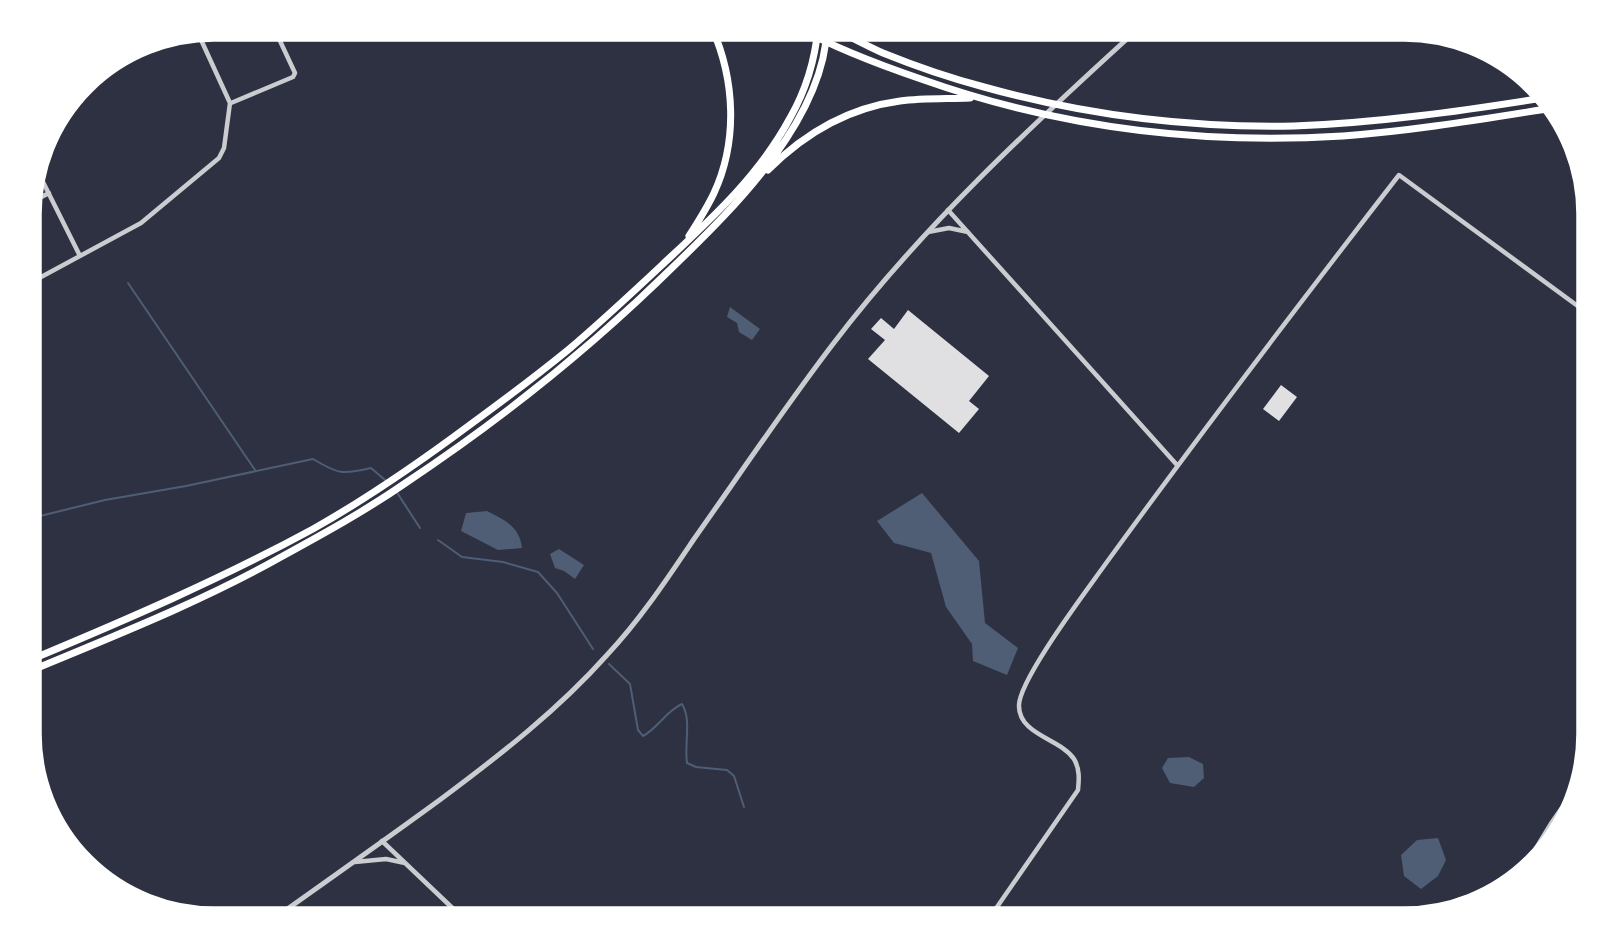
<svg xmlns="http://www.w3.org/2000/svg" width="1618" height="948" viewBox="0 0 1618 948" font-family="Arial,sans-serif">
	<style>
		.water { fill: #4f5d75 }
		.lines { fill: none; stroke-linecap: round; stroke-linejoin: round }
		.stream { stroke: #4f5d75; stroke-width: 2 }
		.building { fill: #e0e0e3 }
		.minor { stroke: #caccd0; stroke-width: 4.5 }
		.tertiary { stroke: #caccd0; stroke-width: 5 }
		.trunk { stroke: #fff; stroke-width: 7 }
		.rim { fill: none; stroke: #fff; stroke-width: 3.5 }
	</style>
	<rect width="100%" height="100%" fill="#2d3142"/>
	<!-- water -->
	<path class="water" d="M 730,307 L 760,329 L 752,340 L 739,332 L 737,323 L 727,317 Z
		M 922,493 L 979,561 L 985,623 L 1018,648 L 1007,675 L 973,661 L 972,644 L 946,607 L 931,553 L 894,543 L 877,521 Z
		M 487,511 C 505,520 520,527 522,548 L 498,550 L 461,531 L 466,513 Z
		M 559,549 L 584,565 L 575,579 L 564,571 L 555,568 L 550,554 Z
		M 1189,757 L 1203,764 L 1204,778 L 1194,787 L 1170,783 L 1162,768 L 1168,758 Z
		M 1438,838 L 1446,860 L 1438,876 L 1421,889 L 1404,876 L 1401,855 L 1417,840 Z"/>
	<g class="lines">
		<!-- stream -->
		<path class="stream" d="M 128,283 L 255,470
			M 396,491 L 420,528
			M 30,520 L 36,517 L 105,500 L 186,486 L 313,459 C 338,474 342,475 371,468 L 385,480
			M 438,540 L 462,557 L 503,562 L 538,572 L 557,593 L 593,649
			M 609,664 L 630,684 L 638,730 L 643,736 C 658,728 666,711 682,704 C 692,720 684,744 687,763 L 696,767 L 727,770 L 734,776 L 744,807
			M 30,742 L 36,737"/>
	</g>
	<!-- building -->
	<path class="building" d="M 908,310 L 989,376 L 969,401 L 979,409 L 959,433 L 868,359 L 885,340 L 871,329 L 881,318 L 894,329 Z
		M 1281,385 L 1297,397 L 1279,421 L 1263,409 Z"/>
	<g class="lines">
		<!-- minor -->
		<path class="minor" d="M 88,79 L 188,33
			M 231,103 L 293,77 L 295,73 L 274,28
			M 36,168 L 80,256
			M 30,203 L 49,193
			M 948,210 L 1177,465
			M 928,232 L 949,228 L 968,232
			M 30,283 L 141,223 L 219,158 L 224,148 L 230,103 L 197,31
			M 382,841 L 465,920
			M 355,862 L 386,859 L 405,863
			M 1522,871 L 1552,822 L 1577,786
			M 988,920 L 1078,790 C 1079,780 1080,769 1074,759 C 1061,739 1019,735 1019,706 C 1018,681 1087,590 1104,566 C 1200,434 1299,304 1399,175 L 1590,315"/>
		<!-- tertiary -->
		<path class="tertiary" d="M 272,920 C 328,880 385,840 441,799 C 500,755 558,710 607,655 C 640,620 667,579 694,539 C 740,474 784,408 833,344 C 922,227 1030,127 1139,28"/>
		<!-- trunk -->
		<path class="trunk" d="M 799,28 C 837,49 880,65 921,79 C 1056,127 1200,145 1343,136 C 1413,131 1483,119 1553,108
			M 830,28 C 848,35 865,45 883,53 C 915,66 950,78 984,87 C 1084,115 1190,128 1294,126 C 1377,123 1461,111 1543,98
			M 768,170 C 805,133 847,108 900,101 C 923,98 947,99 970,98
			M 689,236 C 698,222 707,208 714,193 C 738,141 735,80 712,28
			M 30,660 C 126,620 221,579 313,529 C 368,498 420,462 471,424 C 504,400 536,376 568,350 C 600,323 631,294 662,265 C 709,221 759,176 790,118 C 806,90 815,60 818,28
			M 30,671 C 114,636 201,602 281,557 C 323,534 365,511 404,484 C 502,419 593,346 676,264 C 737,205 824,118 827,28"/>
	</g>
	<!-- crop -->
	<path d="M0 0H1618V948H0ZM214 40H1404A174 174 0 0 1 1578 214V734A174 174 0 0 1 1404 908H214A174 174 0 0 1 40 734V214A174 174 0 0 1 214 40Z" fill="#fff" fill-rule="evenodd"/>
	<path class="rim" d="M214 40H1404A174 174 0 0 1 1578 214V734A174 174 0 0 1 1404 908H214A174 174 0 0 1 40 734V214A174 174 0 0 1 214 40Z"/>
</svg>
